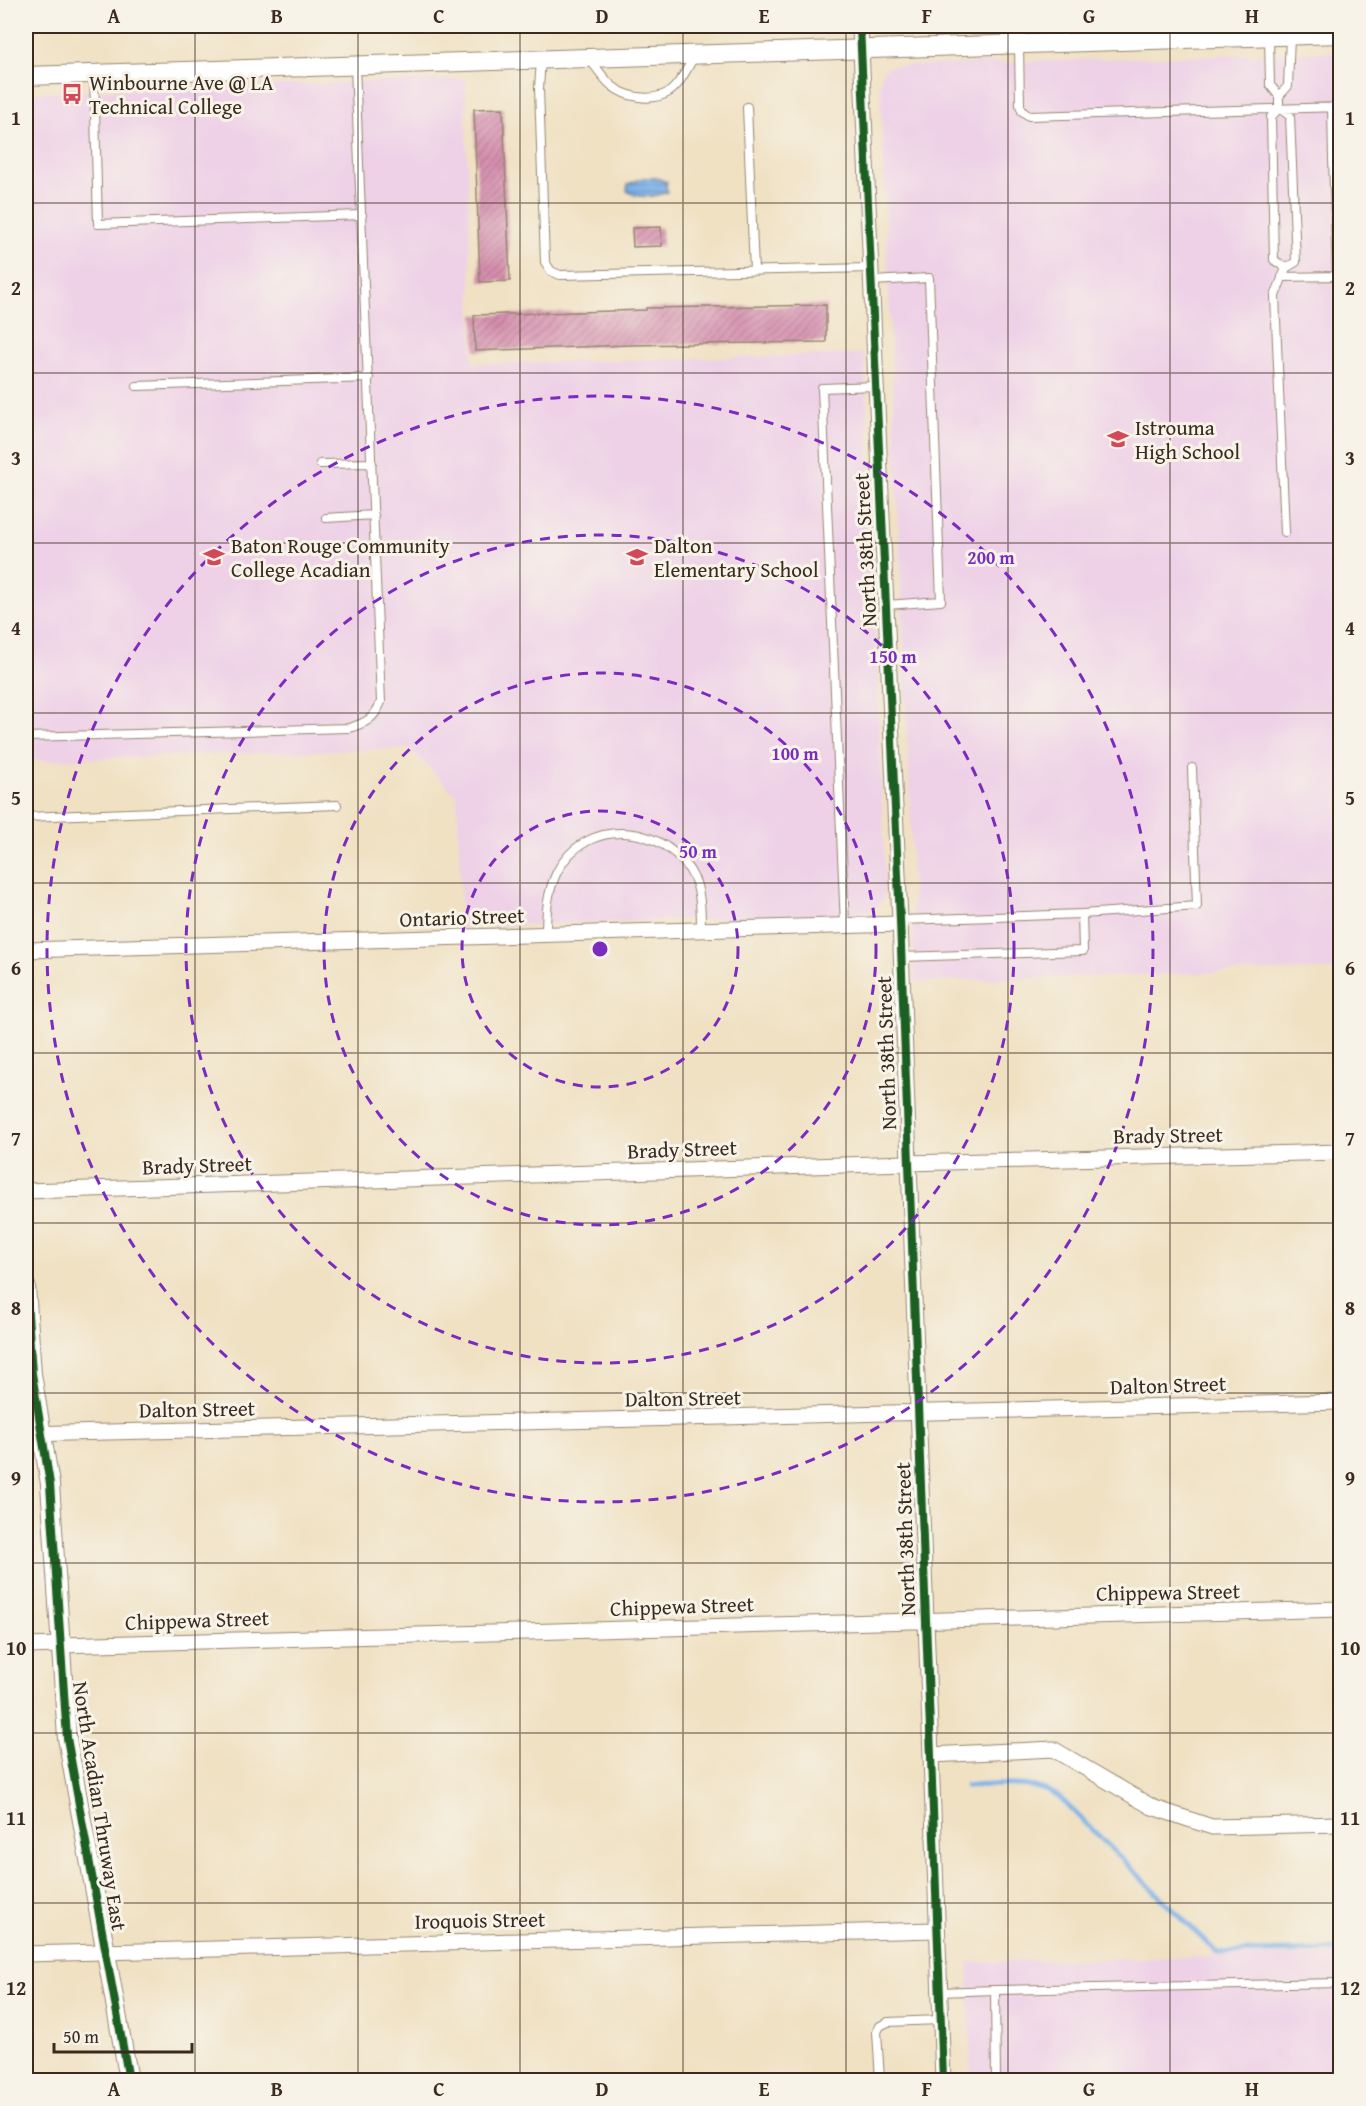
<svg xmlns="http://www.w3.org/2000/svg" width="1366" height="2106" viewBox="0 0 1366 2106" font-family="'Gentium Book Plus',serif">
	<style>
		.built { fill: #eed0e7 }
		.water { fill: url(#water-rules); stroke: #5b6d84; stroke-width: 1.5 }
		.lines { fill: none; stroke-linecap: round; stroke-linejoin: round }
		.stream { stroke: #7bb0e9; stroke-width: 5 }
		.building { fill: url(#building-hatch) }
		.service-casing { stroke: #968670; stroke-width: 10 }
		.minor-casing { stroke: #968670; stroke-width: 17 }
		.tertiary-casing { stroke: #968670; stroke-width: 20 }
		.service { stroke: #fff; stroke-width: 8 }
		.minor { stroke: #fff; stroke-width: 15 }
		.tertiary { stroke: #fff; stroke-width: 18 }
		.cycleway-casing { stroke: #f7f3e8; stroke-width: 11 }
		.cycleway { stroke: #1b5e20; stroke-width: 8 }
		.grid { fill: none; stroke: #3b2a1e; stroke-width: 1.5; stroke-opacity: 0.55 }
		.ring { fill: none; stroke: #7b2cbf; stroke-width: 3; stroke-dasharray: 10 8 }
		.labels { text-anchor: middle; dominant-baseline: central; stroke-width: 6; stroke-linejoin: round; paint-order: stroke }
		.poi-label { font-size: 21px; fill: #3b2a1e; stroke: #f7f3e8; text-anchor: start }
		.street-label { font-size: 21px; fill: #3b2a1e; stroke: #f7f3e8 }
		.centre { fill: #7b2cbf; stroke: #f7f3e8; stroke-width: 3 }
		.ring-label { font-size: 18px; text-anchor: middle; font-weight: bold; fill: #7b2cbf; stroke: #f7f3e8; stroke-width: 6; stroke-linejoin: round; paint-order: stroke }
		.neatline { fill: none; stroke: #3b2a1e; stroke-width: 2 }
		.grid-label { font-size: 20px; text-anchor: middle; font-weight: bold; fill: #3b2a1e }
	</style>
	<defs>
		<pattern id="water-rules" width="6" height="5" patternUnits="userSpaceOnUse" patternTransform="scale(1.5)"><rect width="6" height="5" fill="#7bb0e9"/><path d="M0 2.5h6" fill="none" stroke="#668fbc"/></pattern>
		<pattern id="building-hatch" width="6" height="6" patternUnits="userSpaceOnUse" patternTransform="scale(1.5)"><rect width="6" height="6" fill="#d68faf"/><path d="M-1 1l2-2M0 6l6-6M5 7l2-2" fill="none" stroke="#af758e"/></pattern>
	</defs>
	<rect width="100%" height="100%" fill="#f7f3e8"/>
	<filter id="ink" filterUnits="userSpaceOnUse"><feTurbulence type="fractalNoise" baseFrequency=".0167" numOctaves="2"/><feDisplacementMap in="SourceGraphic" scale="12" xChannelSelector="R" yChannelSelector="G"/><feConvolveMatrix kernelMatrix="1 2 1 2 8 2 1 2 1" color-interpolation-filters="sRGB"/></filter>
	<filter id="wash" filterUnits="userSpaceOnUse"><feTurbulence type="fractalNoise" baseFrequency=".008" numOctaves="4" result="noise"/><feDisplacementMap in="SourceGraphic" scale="24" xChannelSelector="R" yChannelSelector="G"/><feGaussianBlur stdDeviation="1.35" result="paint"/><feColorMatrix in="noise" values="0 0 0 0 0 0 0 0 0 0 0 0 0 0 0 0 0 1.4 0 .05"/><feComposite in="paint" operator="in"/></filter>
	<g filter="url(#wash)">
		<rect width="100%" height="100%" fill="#f0e1c3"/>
		<!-- built -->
		<path class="built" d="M 1340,51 L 1340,969 L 914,982 L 910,797 L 880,82 L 883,71 L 891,66 Z
			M 465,79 L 473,364 L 865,354 L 885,883 L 883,899 L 873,911 L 856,914 L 462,927 L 457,796 L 409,748 L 26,761 L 26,93 Z
			M 1340,1954 L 1340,2080 L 971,2080 L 968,1962 Z"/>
		<!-- water -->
		<path class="water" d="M 643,178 L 656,178 L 667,182 L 666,185 L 667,192 C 655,197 638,199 627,191 L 628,184 Z"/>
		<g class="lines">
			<!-- stream -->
			<path class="stream" d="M 966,1786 C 997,1786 1033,1779 1059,1797 L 1217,1953 L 1340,1950"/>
		</g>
		<g id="blocks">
			<!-- building -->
			<path class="building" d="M 503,108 L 510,281 L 480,282 L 474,109 Z
				M 661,227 L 662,246 L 633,247 L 632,228 Z
				M 826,305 L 826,342 L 629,345 L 475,351 L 474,315 L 646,310 L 646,308 Z"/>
		</g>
	</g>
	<g filter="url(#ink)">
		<use href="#blocks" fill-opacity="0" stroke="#968670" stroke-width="1.5"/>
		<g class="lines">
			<defs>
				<path id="service" d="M 1269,37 L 1270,85 L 1279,96 L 1288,86 L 1290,36
					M 1019,45 L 1020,105 L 1022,111 L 1029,116 L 1340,107
					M 541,60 L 539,88 L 545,262 L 551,271 L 560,275 L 871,268
					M 590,60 C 597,68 603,78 611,85 C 626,98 652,102 669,92 C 680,85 687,68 694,57
					M 94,74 L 98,224 L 362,215
					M 1279,96 L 1279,108 L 1271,117 L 1274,260 L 1286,268 L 1296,262 L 1290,116 L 1279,108
					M 747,107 L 754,270
					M 1332,107 L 1333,159 L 1340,158
					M 1333,159 L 1337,276
					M 1282,277 L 1340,276
					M 871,281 L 929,278 L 941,601 L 886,605
					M 137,386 L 369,378
					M 320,464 L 372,463
					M 326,518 L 374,515
					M 1285,532 L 1275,296 L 1286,268
					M 26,737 L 349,728 C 366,723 374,719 381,702 L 355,66
					M 26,817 L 337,805
					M 1082,914 L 1197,906 L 1192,768
					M 900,920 L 1082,914 L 1083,951 L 901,957
					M 845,926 L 822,388 L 876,386
					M 546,935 C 546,914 547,892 557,872 C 587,814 669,824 695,880 C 701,895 701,914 701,930
					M 939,1992 L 995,1990
					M 880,2080 L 877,2032 L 880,2026 L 888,2022 L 940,2020
					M 996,2080 L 995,1990 L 1340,1983"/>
				<path id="minor" d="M 860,26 L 900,920 L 943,2080
					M 26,950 L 900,924
					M 26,1191 L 907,1163 L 1340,1152
					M 26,1434 L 1340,1402
					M 26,1646 L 1340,1609
					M 931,1755 L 1053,1749 L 1152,1807 L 1212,1827 L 1340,1824
					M 26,1954 L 936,1930"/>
				<path id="tertiary" d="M 26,76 L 1340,34
					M 26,1286 L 32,1374 L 50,1484 L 67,1738 L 129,2080"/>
			</defs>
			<!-- service casing -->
			<use href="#service" class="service-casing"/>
			<!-- minor casing -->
			<use href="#minor" class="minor-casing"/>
			<!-- tertiary casing -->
			<use href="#tertiary" class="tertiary-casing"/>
			<!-- service -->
			<use href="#service" class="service"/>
			<!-- minor -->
			<use href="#minor" class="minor"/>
			<!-- tertiary -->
			<use href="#tertiary" class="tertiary"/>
			<defs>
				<path id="cycleway" d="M 860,26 L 900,920 L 943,2080
					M 26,1286 L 32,1374 L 50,1484 L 67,1738 L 129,2080"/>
			</defs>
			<!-- cycleway casing -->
			<use href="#cycleway" class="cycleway-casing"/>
			<!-- cycleway -->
			<use href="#cycleway" class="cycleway"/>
		</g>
	</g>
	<!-- grid -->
	<path class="grid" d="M 195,26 L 195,2080M 358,26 L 358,2080M 520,26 L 520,2080M 683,26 L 683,2080M 846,26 L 846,2080M 1008,26 L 1008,2080M 1170,26 L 1170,2080M 26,203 L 1340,203M 26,373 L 1340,373M 26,543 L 1340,543M 26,713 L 1340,713M 26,883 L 1340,883M 26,1053 L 1340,1053M 26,1223 L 1340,1223M 26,1393 L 1340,1393M 26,1563 L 1340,1563M 26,1733 L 1340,1733M 26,1903 L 1340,1903"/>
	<!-- distance rings -->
	<g class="ring">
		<circle cx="600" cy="949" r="138"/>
		<circle cx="600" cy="949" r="276"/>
		<circle cx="600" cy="949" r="414"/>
		<circle cx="600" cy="949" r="553"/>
	</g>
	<!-- icons -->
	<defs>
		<symbol id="bus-bare" viewBox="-9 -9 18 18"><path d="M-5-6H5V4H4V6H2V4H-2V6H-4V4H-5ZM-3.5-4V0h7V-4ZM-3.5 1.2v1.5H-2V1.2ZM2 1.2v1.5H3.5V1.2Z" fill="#d1495b" stroke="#f7f3e8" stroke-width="2.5" paint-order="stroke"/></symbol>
		<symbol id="school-bare" viewBox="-9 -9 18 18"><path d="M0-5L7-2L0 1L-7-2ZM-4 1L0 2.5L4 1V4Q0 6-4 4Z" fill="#d1495b" stroke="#f7f3e8" stroke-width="2.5" paint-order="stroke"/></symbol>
		<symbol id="university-bare" viewBox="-9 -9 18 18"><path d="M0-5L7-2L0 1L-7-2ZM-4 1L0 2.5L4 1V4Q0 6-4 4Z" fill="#d1495b" stroke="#f7f3e8" stroke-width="2.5" paint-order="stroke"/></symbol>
	</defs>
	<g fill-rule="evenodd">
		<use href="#bus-bare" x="57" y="79" width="30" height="30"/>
		<use href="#school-bare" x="1103" y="424" width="30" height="30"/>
		<use href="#university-bare" x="199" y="542" width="30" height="30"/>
		<use href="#school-bare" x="622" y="542" width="30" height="30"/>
	</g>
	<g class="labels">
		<!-- poi labels -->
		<g class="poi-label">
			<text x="89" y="82">Winbourne Ave @ LA<tspan x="89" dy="24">Technical College</tspan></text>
			<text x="1135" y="427">Istrouma<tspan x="1135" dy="24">High School</tspan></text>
			<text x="231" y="545">Baton Rouge Community<tspan x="231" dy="24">College Acadian</tspan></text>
			<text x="654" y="545">Dalton<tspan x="654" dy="24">Elementary School</tspan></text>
		</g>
		<!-- street labels -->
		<g class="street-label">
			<text transform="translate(865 550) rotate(-93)">North 38th Street</text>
			<text transform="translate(462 917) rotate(-2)">Ontario Street</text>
			<text transform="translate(886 1053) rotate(-92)">North 38th Street</text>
			<text transform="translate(1168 1135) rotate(-1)">Brady Street</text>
			<text transform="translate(682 1149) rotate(-2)">Brady Street</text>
			<text transform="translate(197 1165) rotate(-2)">Brady Street</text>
			<text transform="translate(1168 1385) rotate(-2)">Dalton Street</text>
			<text transform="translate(683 1398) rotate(-1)">Dalton Street</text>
			<text transform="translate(197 1409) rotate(-1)">Dalton Street</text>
			<text transform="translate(905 1539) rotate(-92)">North 38th Street</text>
			<text transform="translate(1168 1592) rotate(-1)">Chippewa Street</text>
			<text transform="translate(682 1606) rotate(-2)">Chippewa Street</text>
			<text transform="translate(197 1620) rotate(-2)">Chippewa Street</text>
			<text transform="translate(100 1806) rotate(81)">North Acadian Thruway East</text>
			<text transform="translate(480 1920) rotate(-1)">Iroquois Street</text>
		</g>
	</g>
	<circle cx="600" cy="949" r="9" class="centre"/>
	<g class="ring-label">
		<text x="991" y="564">200 m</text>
		<text x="893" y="663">150 m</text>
		<text x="795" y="760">100 m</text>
		<text x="698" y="858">50 m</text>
	</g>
	<!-- margin -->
	<rect width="1366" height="2106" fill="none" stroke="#f7f3e8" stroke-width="66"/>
	<!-- scale -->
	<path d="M54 2043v9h138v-9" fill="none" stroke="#3b2a1e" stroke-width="3"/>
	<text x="63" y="2043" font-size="18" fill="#3b2a1e" stroke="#f7f3e8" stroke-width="4.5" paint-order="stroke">50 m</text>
	<rect x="33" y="33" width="1300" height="2040" class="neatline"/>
	<g class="grid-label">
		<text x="114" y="23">A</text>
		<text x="277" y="23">B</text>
		<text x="439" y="23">C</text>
		<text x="602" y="23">D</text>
		<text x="764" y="23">E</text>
		<text x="927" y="23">F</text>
		<text x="1089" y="23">G</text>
		<text x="1252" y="23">H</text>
		<text x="16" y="125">1</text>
		<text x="1350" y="125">1</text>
		<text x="16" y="295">2</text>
		<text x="1350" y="295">2</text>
		<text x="16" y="465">3</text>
		<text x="1350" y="465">3</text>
		<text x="16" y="635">4</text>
		<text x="1350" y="635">4</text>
		<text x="16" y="805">5</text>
		<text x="1350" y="805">5</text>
		<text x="16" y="975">6</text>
		<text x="1350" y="975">6</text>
		<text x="16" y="1145">7</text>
		<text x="1350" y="1145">7</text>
		<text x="16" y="1315">8</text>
		<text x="1350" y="1315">8</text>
		<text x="16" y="1485">9</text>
		<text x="1350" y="1485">9</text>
		<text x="16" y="1655">10</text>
		<text x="1350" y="1655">10</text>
		<text x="16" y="1825">11</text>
		<text x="1350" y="1825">11</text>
		<text x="16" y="1995">12</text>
		<text x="1350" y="1995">12</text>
		<text x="114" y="2096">A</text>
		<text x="277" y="2096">B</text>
		<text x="439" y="2096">C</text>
		<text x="602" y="2096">D</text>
		<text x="764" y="2096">E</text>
		<text x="927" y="2096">F</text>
		<text x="1089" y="2096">G</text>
		<text x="1252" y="2096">H</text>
	</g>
</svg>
